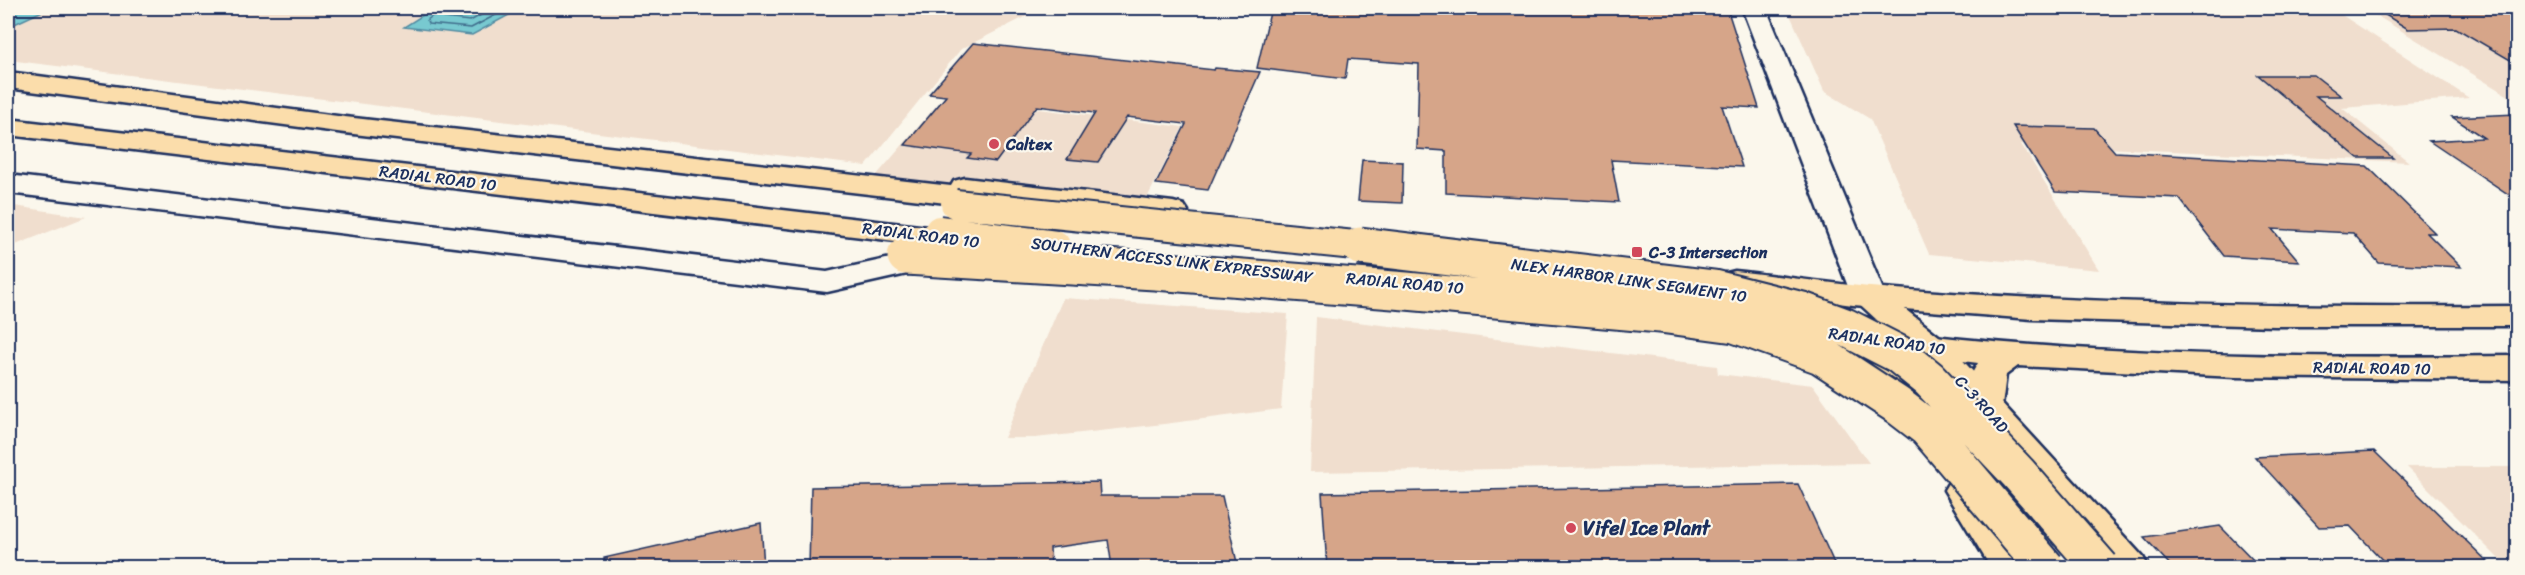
<svg xmlns="http://www.w3.org/2000/svg" width="2525" height="575" viewBox="0 0 2525 575" font-family="Sriracha,sans-serif">
	<style>
		.built { fill: #f0dece }
		.water { fill: #78c9d0; stroke: #538ba2; stroke-width: 1.5 }
		.lines { fill: none; stroke-linecap: round; stroke-linejoin: round }
		.shore { stroke: #406d8c; stroke-width: 1.5 }
		.building { fill: #d6a589; stroke: #1b2f5e; stroke-width: 1.5 }
		.minor-casing { stroke: #1b2f5e; stroke-width: 5 }
		.major-casing { stroke: #1b2f5e; stroke-width: 5 }
		.highway-casing { stroke: #1b2f5e; stroke-width: 5 }
		.minor { fill: #fbf7ec; fill-rule: evenodd }
		.major { fill: #fbddab; fill-rule: evenodd }
		.highway { fill: #fbddab; fill-rule: evenodd }
		.highway-bridge-far1-casing { stroke: #1b2f5e; stroke-width: 32; stroke-linecap: butt }
		.highway-bridge-casing { stroke: #1b2f5e; stroke-width: 41; stroke-linecap: butt }
		.highway-bridge-far1 { stroke: #fbddab; stroke-width: 28 }
		.highway-bridge { stroke: #fbddab; stroke-width: 37 }
		.poi-dot { fill: #d1495b; stroke: #fbf7ec; stroke-width: 2 }
		.labels { text-anchor: middle; dominant-baseline: central; stroke-width: 4.5; stroke-linejoin: round; paint-order: stroke }
		.poi-label { font-size: 16px; font-weight: bold; fill: #1b2f5e; stroke: #fbf7ec; text-anchor: start }
		.street-label { font-size: 16px; fill: #1b2f5e; stroke: #fbf7ec }
		.near-poi-label { font-size: 20px; font-weight: bold; fill: #1b2f5e; stroke: #fbf7ec; text-anchor: start }
	</style>
	<rect width="100%" height="100%" fill="#fbf7ec"/>
	<filter id="ink" filterUnits="userSpaceOnUse"><feTurbulence type="fractalNoise" baseFrequency=".0167" numOctaves="2"/><feDisplacementMap in="SourceGraphic" scale="12" xChannelSelector="R" yChannelSelector="G"/><feConvolveMatrix kernelMatrix="1 2 1 2 8 2 1 2 1" color-interpolation-filters="sRGB"/></filter>
	<g filter="url(#ink)">
		<!-- built -->
		<path class="built" d="M 49,8 L 434,8 L 405,27 L 472,35 L 522,8 L 1043,8 L 961,49 L 866,166 L 8,60 L 8,27 Z
			M 1787,8 L 2331,8 L 2469,98 L 2342,108 L 2409,162 L 2021,144 L 2099,270 L 1929,254 L 1870,119 L 1824,91 Z
			M 2364,8 L 2517,8 L 2517,101 Z
			M 944,97 L 1183,127 L 1142,208 L 876,176 Z
			M 8,205 L 86,217 L 8,248 Z
			M 1063,298 L 1288,314 L 1281,409 L 1164,424 L 1035,438 L 1004,438 Z
			M 1316,317 L 1717,366 L 1718,374 L 1813,385 L 1869,463 L 1310,472 Z
			M 2407,467 L 2517,467 L 2517,567 L 2507,567 Z"/>
		<!-- water -->
		<path class="water" d="M 8,8 L 49,8 L 8,27 Z
			M 434,8 L 522,8 L 472,35 L 404,27 Z"/>
		<g class="lines">
			<!-- shore -->
			<path class="shore" d="M 436,8 L 435,14 L 427,20 L 428,24 L 471,28 L 509,8
				M 444,8 L 444,18 L 470,21 L 494,8"/>
		</g>
		<!-- building -->
		<path class="building" d="M 1271,8 L 1727,8 L 1759,108 L 1722,106 L 1742,167 L 1611,160 L 1619,202 L 1446,193 L 1446,151 L 1417,149 L 1419,64 L 1348,59 L 1345,79 L 1257,68 Z
			M 2374,8 L 2517,8 L 2517,64 L 2456,28 L 2408,29 Z
			M 973,43 L 1214,70 L 1215,68 L 1260,72 L 1208,190 L 1156,184 L 1186,124 L 1127,117 L 1098,162 L 1067,159 L 1095,113 L 1037,106 L 996,162 L 967,158 L 971,154 L 905,145 L 946,96 L 929,94 Z
			M 2258,75 L 2314,75 L 2341,96 L 2316,96 L 2393,158 L 2358,158 Z
			M 2517,114 L 2517,200 L 2429,141 L 2484,138 L 2452,117 Z
			M 2013,126 L 2094,128 L 2115,152 L 2367,166 L 2435,233 L 2427,233 L 2461,267 L 2379,263 L 2353,233 L 2272,229 L 2299,261 L 2224,256 L 2179,198 L 2055,192 Z
			M 1362,160 L 1403,162 L 1402,203 L 1358,201 Z
			M 2374,451 L 2493,567 L 2389,567 L 2350,526 L 2319,527 L 2255,457 Z
			M 1099,482 L 1100,496 L 1222,496 L 1238,567 L 1112,567 L 1108,540 L 1050,548 L 1051,567 L 809,567 L 811,487 Z
			M 1798,484 L 1834,563 L 1599,567 L 1327,567 L 1322,493 Z
			M 761,523 L 764,567 L 605,567 L 604,558 Z
			M 2220,526 L 2260,567 L 2172,567 L 2144,537 Z"/>
		<g class="lines">
			<defs>
				<path id="minor" d="M 1742,8 L 1766,8 L 1886,297 L 1881,304 L 1869,307 L 1857,304 L 1852,297 Z
					M 8,175 L 827,272 L 936,248 L 947,251 L 952,258 L 947,265 L 827,292 L 8,193 Z"/>
				<path id="major" d="M 1869,287 L 1881,290 L 1945,341 L 2143,557 L 2149,568 L 2103,568 L 1921,357 L 1878,321 L 1882,328 L 1880,338 L 1935,416 L 1929,425 L 1916,429 L 1903,425 L 1846,338 L 1853,320 L 1865,317 L 1877,320 L 1852,297 L 1857,290 Z
					M 1964,476 L 1978,480 L 2034,568 L 1991,568 L 1944,490 L 1950,480 Z"/>
				<path id="highway" d="M 8,72 L 345,117 L 951,186 L 954,181 L 965,178 L 1173,202 L 1184,205 L 1188,211 L 1184,217 L 1173,220 L 1003,200 L 1000,205 L 989,208 L 345,133 L 8,88 Z
					M 8,119 L 971,232 L 982,234 L 987,241 L 982,248 L 971,250 L 8,135 Z
					M 1735,271 C 1780,276 1825,283 1870,287 C 2085,305 2302,307 2518,306 L 2518,326 L 2275,326 L 2032,319 L 1853,305 L 1723,288 L 1719,281 L 1723,274 Z
					M 1875,329 C 2087,357 2304,358 2518,356 L 2518,380 L 2235,377 L 2018,366 L 2006,375 L 2002,406 L 1997,415 L 1984,418 L 1971,415 C 1961,398 1968,379 1978,363 L 1863,348 L 1858,340 L 1863,332 Z"/>
			</defs>
			<!-- minor casing -->
			<use href="#minor" class="minor-casing"/>
			<!-- major casing -->
			<use href="#major" class="major-casing"/>
			<!-- highway casing -->
			<use href="#highway" class="highway-casing"/>
			<!-- minor -->
			<use href="#minor" class="minor"/>
			<!-- major -->
			<use href="#major" class="major"/>
			<!-- highway -->
			<use href="#highway" class="highway"/>
			<defs>
				<path id="highway-bridge-far1" d="M 955,204 L 1374,247
					M 939,230 L 1056,245"/>
				<path id="highway-bridge" d="M 1360,246 L 1714,289 L 1802,311 L 1845,327 L 1898,354 L 1929,379 L 2018,473 L 2101,568
					M 906,256 L 1155,271 L 1406,291 L 1660,314 L 1735,324 L 1821,355 L 1897,405 L 1927,428 L 2046,568"/>
			</defs>
			<!-- highway-bridge-far1 casing -->
			<use href="#highway-bridge-far1" class="highway-bridge-far1-casing"/>
			<!-- highway-bridge casing -->
			<use href="#highway-bridge" class="highway-bridge-casing"/>
			<!-- highway-bridge-far1 -->
			<use href="#highway-bridge-far1" class="highway-bridge-far1"/>
			<!-- highway-bridge -->
			<use href="#highway-bridge" class="highway-bridge"/>
		</g>
	</g>
	<!-- markers -->
	<g class="poi-dot">
		<circle cx="994" cy="144" r="6"/>
		<rect x="1631" y="246" width="12" height="12" rx="3"/>
		<circle cx="1571" cy="528" r="6"/>
	</g>
	<g class="labels">
		<!-- poi labels -->
		<g class="poi-label">
			<text x="1006" y="144">Caltex</text>
			<text x="1649" y="252">C-3 Intersection</text>
		</g>
		<!-- street labels -->
		<g class="street-label">
			<text transform="translate(438 178) rotate(7)">RADIAL ROAD 10</text>
			<text transform="translate(921 235) rotate(7)">RADIAL ROAD 10</text>
			<text transform="translate(1172 260) rotate(7)">SOUTHERN ACCESS LINK EXPRESSWAY</text>
			<text transform="translate(1629 280) rotate(8)">NLEX HARBOR LINK SEGMENT 10</text>
			<text transform="translate(1405 283) rotate(5)">RADIAL ROAD 10</text>
			<text transform="translate(1887 341) rotate(8)">RADIAL ROAD 10</text>
			<text transform="translate(2372 368) rotate(1)">RADIAL ROAD 10</text>
			<text transform="translate(1982 404) rotate(48)">C-3 ROAD</text>
		</g>
		<!-- near-poi labels -->
		<g class="near-poi-label">
			<text x="1583" y="528">Vifel Ice Plant</text>
		</g>
	</g>
	<!-- margin -->
	<rect width="2525" height="575" fill="none" stroke="#fbf7ec" stroke-width="30"/>
	<rect x="15" y="15" width="2495" height="545" fill="none" stroke="#1b2f5e" stroke-width="2" filter="url(#ink)"/>
</svg>
